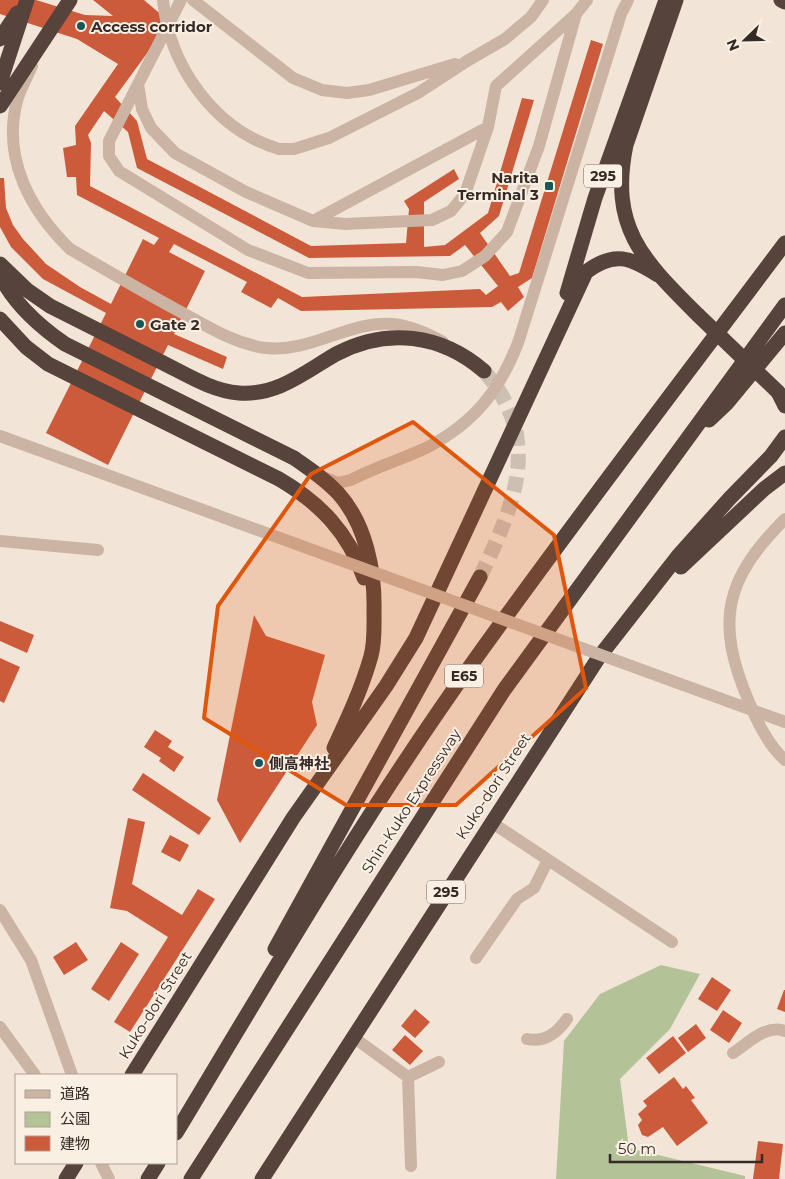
<svg xmlns="http://www.w3.org/2000/svg" width="785" height="1179" viewBox="0 0 785 1179" font-family="Montserrat,'Noto Sans JP',sans-serif">
	<style>
		.green { fill: #b4c297 }
		.building { fill: #cc5b3b; fill-rule: evenodd }
		.lines { fill: none; stroke-linecap: round; stroke-linejoin: round }
		.highway-tunnel { stroke: #ccc0b3; stroke-width: 15; stroke-dasharray: 15 8; stroke-linecap: butt }
		.minor { stroke: #cbb4a3; stroke-width: 12 }
		.highway { stroke: #56433c; stroke-width: 15 }
		.minor-bridge { stroke: #cbb4a3; stroke-width: 12 }
		.highway-bridge { stroke: #56433c; stroke-width: 15 }
		.marked { fill: #df570d; fill-opacity: 0.2; stroke: #df570d; stroke-width: 4; stroke-linejoin: round }
		.poi-dot { fill: #195658; stroke: #faefe3; stroke-width: 2 }
		.labels { text-anchor: middle; dominant-baseline: central; stroke-width: 4; stroke-linejoin: round; paint-order: stroke }
		.shield { fill: #faefe3; stroke: #70655e; stroke-width: 1 }
		.shield-label { font-size: 14px; font-weight: bold; fill: #352a25 }
		.poi-label { font-size: 15px; font-weight: bold; fill: #352a25; stroke: #faefe3; text-anchor: start }
		.street-label { font-size: 15px; fill: #352a25; stroke: #faefe3 }
	</style>
	<rect width="100%" height="100%" fill="#f2e5d7"/>
	<!-- green -->
	<path class="green" d="M 661,965 L 700,974 L 670,1029 L 620,1079 L 629,1148 L 745,1176 L 745,1179 L 556,1179 L 564,1041 L 600,994 Z"/>
	<!-- building -->
	<path class="building" d="M 0,0 L 36,0 L 85,15 L 113,16 L 93,0 L 144,0 L 170,22 L 115,97 L 137,121 L 147,159 L 311,246 L 406,243 L 409,209 L 404,201 L 454,169 L 459,179 L 424,202 L 424,247 L 445,245 L 488,213 L 522,98 L 534,100 L 499,216 L 480,233 L 510,276 L 519,273 L 591,40 L 603,44 L 532,278 L 518,287 L 524,297 L 508,311 L 501,302 L 492,307 L 301,311 L 278,298 L 271,308 L 241,292 L 247,282 L 174,244 L 169,252 L 205,271 L 174,334 L 227,357 L 223,369 L 168,345 L 108,465 L 46,433 L 106,313 L 43,279 L 11,247 L 0,227 L 0,178 L 4,178 L 6,208 L 13,225 L 23,239 L 46,264 L 80,287 L 111,304 L 143,239 L 154,245 L 159,238 L 77,195 L 76,177 L 67,177 L 63,148 L 76,145 L 75,126 L 118,64 L 77,39 L 0,14 ZM 104,111 L 128,132 L 137,168 L 309,258 L 450,256 L 465,245 L 498,286 L 486,295 L 480,289 L 302,297 L 90,186 L 91,143 L 88,135 Z
		M 254,615 L 266,636 L 325,655 L 312,702 L 317,725 L 240,843 L 217,800 Z
		M 0,621 L 34,635 L 27,653 L 0,641 Z
		M 0,658 L 20,667 L 4,703 L 0,701 Z
		M 155,730 L 172,741 L 168,747 L 184,757 L 174,772 L 159,761 L 161,758 L 144,747 Z
		M 143,773 L 211,818 L 199,835 L 132,790 Z
		M 128,818 L 145,822 L 132,884 L 182,915 L 198,889 L 215,899 L 130,1032 L 114,1022 L 168,937 L 127,911 L 110,908 Z
		M 170,835 L 189,845 L 180,862 L 161,852 Z
		M 76,942 L 88,960 L 64,975 L 53,957 Z
		M 121,942 L 139,954 L 109,1001 L 91,989 Z
		M 712,977 L 731,990 L 717,1011 L 698,999 Z
		M 784,990 L 785,990 L 785,1012 L 777,1009 Z
		M 415,1009 L 430,1022 L 415,1038 L 401,1026 Z
		M 723,1010 L 742,1023 L 729,1043 L 710,1030 Z
		M 696,1024 L 706,1038 L 688,1052 L 678,1038 Z
		M 405,1035 L 423,1051 L 410,1065 L 392,1050 Z
		M 673,1036 L 686,1053 L 659,1074 L 646,1058 Z
		M 674,1077 L 683,1089 L 686,1086 L 695,1098 L 691,1100 L 708,1123 L 677,1146 L 663,1127 L 648,1137 L 642,1135 L 638,1125 L 642,1120 L 638,1114 L 647,1106 L 643,1101 Z
		M 758,1141 L 783,1144 L 779,1179 L 753,1179 Z"/>
	<g class="lines">
		<!-- highway-tunnel -->
		<path class="highway-tunnel" d="M 480,577 C 514,505 544,440 484,371"/>
		<!-- minor -->
		<path class="minor" d="M 181,0 L 109,141 L 109,156 L 119,171 L 248,250 L 308,273 L 416,272 L 443,275 L 462,271 L 485,256 L 507,232 L 539,146 L 576,14
			M 193,0 L 293,78 L 322,90 L 347,93 L 369,90 L 455,64
			M 32,66 C 27,78 20,89 17,101 C 2,158 30,210 70,249 C 106,270 142,291 179,311 C 207,326 234,344 266,348 C 311,353 350,320 393,324 C 411,326 427,333 443,342
			M 138,84 L 142,109 L 151,128 L 175,153 L 246,192 L 313,221 L 345,224 L 432,220 L 451,211 L 465,194 L 488,127 L 496,86 L 576,14 L 587,0
			M 279,149 L 294,149 L 329,138 L 418,93 L 467,61 L 505,39 L 531,17 L 543,0
			M 313,221 L 488,127
			M 323,477 L 338,483 L 351,480 C 376,467 403,459 428,447 C 475,422 499,391 518,343 L 621,14 L 628,0
			M 785,519 C 724,580 715,622 749,702 C 757,722 768,745 785,760
			M 0,541 L 98,550
			M 491,822 L 672,942
			M 0,910 L 31,960 L 72,1075
			M 476,958 L 517,899 L 534,888 L 548,860
			M 0,1027 L 35,1075
			M 353,1037 L 408,1077 L 439,1062
			M 527,1039 C 545,1043 557,1033 567,1019
			M 733,1053 C 748,1043 766,1024 785,1031
			M 408,1077 L 411,1166
			M 101,1163 L 109,1179"/>
		<!-- highway -->
		<path class="highway" d="M 676,0 L 626,145 C 609,228 643,260 698,315
			M 781,0 L 785,2
			M 0,39 L 17,13
			M 0,83 L 27,0
			M 0,106 L 70,0
			M 0,264 L 27,290 L 50,306 C 86,324 122,342 159,361 C 184,373 211,391 239,393 C 277,396 305,372 336,354 C 387,327 441,334 484,371
			M 0,275 C 14,304 39,326 65,344 L 294,458 C 310,469 325,479 338,493 C 366,524 375,571 374,611 C 374,625 375,642 371,656 C 362,688 348,718 334,748
			M 567,293 L 595,198 L 666,0
			M 0,319 L 26,347 L 48,364 L 279,479 C 320,503 349,533 364,578
			M 778,392 L 785,406
			M 709,420 L 727,403 L 785,333
			M 681,567 L 764,489 L 785,473
			M 275,949 L 480,577
			M 132,1075 L 293,818 L 386,686 L 416,638 L 586,272 C 615,250 630,258 658,275
			M 176,1133 C 271,975 364,815 471,665 C 573,522 680,383 785,243
			M 66,1179 L 76,1163
			M 148,1179 L 158,1163
			M 191,1179 L 504,690 L 785,305
			M 262,1179 L 599,657 L 678,556 L 730,498 L 771,456 L 785,437"/>
		<!-- minor-bridge -->
		<path class="minor-bridge" d="M 163,0 C 169,66 215,130 279,149
			M 0,436 L 785,722"/>
		<!-- highway-bridge -->
		<path class="highway-bridge" d="M 698,315 L 778,392"/>
	</g>
	<!-- marked area -->
	<path class="marked" d="M 413,422 L 554,535 L 586,688 L 456,805 L 346,805 L 204,718 L 218,606 L 311,474 Z"/>
	<!-- markers -->
	<g class="poi-dot">
		<circle cx="81" cy="26" r="5"/>
		<rect x="544" y="181" width="10" height="10" rx="2.5"/>
		<circle cx="140" cy="324" r="5"/>
		<circle cx="259" cy="763" r="5"/>
	</g>
	<g class="labels">
		<!-- shield labels -->
		<g class="shield">
			<rect x="584" y="164.5" width="38" height="23" rx="4"/>
			<rect x="445" y="664.5" width="38" height="23" rx="4"/>
			<rect x="427" y="880.5" width="38" height="23" rx="4"/>
		</g>
		<g class="shield-label">
			<text x="603" y="176">295</text>
			<text x="464" y="676">E65</text>
			<text x="446" y="892">295</text>
		</g>
		<!-- poi labels -->
		<g class="poi-label">
			<text x="91" y="26">Access corridor</text>
			<text x="539" y="177" text-anchor="end">Narita<tspan x="539" dy="17">Terminal 3</tspan></text>
			<text x="150" y="324">Gate 2</text>
			<text x="269" y="763">側高神社</text>
		</g>
		<!-- street labels -->
		<g class="street-label">
			<text transform="translate(493 786) rotate(-57)">Kuko-dori Street</text>
			<text transform="translate(411 801) rotate(-57)">Shin-Kuko Expressway</text>
			<text transform="translate(155 1005) rotate(-58)">Kuko-dori Street</text>
		</g>
	</g>
	<!-- legend -->
	<rect x="15" y="1074" width="162" height="90" fill="#faefe3" stroke="#aba097"/>
	<rect x="25" y="1090" width="25" height="8" fill="#cbb4a3" stroke="#aba097"/>
	<text x="60" y="1099" font-size="15" fill="#352a25">道路</text>
	<rect x="25" y="1112" width="25" height="15" fill="#b4c297" stroke="#aba097"/>
	<text x="60" y="1124" font-size="15" fill="#352a25">公園</text>
	<rect x="25" y="1136" width="25" height="15" fill="#cc5b3b" stroke="#aba097"/>
	<text x="60" y="1149" font-size="15" fill="#352a25">建物</text>
	<!-- north arrow -->
	<g transform="translate(745 40) rotate(247)" stroke="#faefe3" stroke-width="4" paint-order="stroke">
	<path d="M0-4L9 19L0 12L-9 19Z" fill="#352a25"/>
	<text y="-8" font-size="14" font-weight="bold" text-anchor="middle" fill="#352a25">N</text>
	</g>
	<!-- scale -->
	<path d="M610 1154v8h152v-8" fill="none" stroke="#352a25" stroke-width="2.5"/>
	<text x="618" y="1154" font-size="15" fill="#352a25" stroke="#faefe3" stroke-width="4" paint-order="stroke">50 m</text>
</svg>
